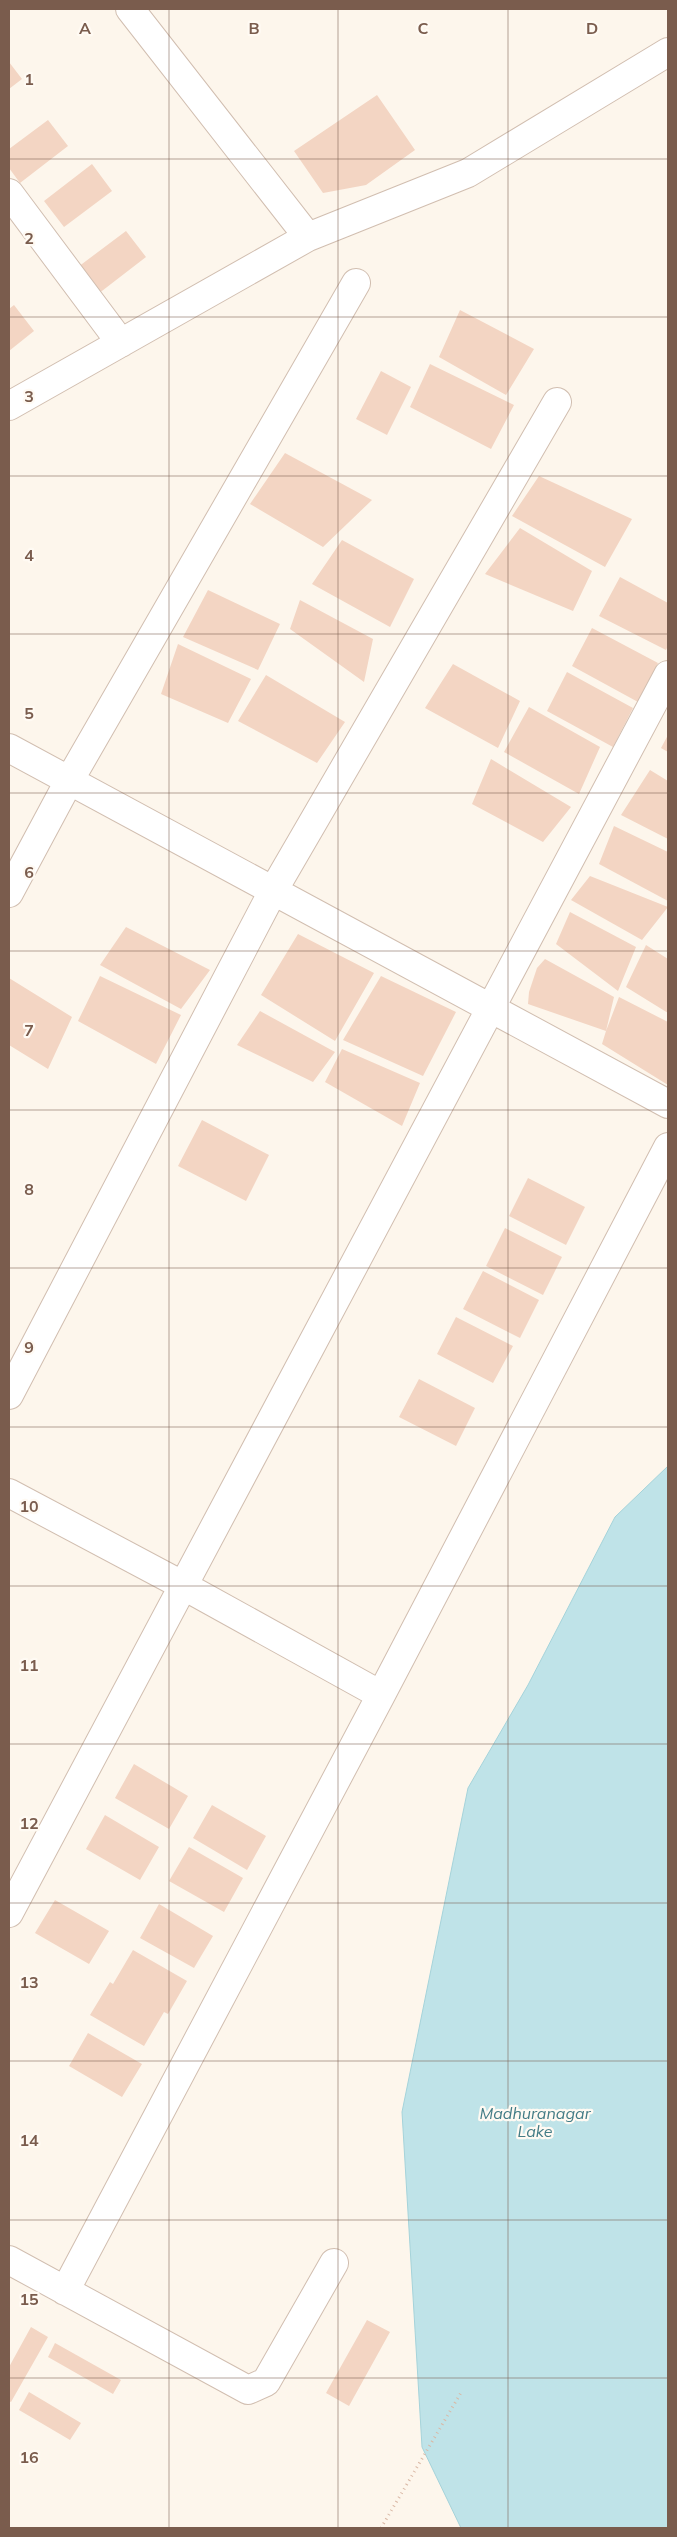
<svg xmlns="http://www.w3.org/2000/svg" width="677" height="2537" viewBox="0 0 677 2537" font-family="Mulish,sans-serif">
	<style>
		.water { fill: #bfe3e8; stroke: #a5d3da }
		.building { fill: #f3d5c3 }
		.lines { fill: none; stroke-linecap: round; stroke-linejoin: round }
		.minor-casing { stroke: #d1beb0; stroke-width: 30 }
		.path { stroke: #d9b8a5; stroke-width: 3; stroke-dasharray: 1 4; stroke-linecap: butt }
		.minor { stroke: #fff; stroke-width: 28 }
		.grid { fill: none; stroke: #7a5c4d; stroke-width: 1; stroke-opacity: 0.55 }
		.labels { text-anchor: middle; dominant-baseline: central; stroke-width: 4.5; stroke-linejoin: round; paint-order: stroke }
		.water-label { font-size: 16px; font-style: italic; fill: #437c86; stroke: #fffaf3 }
		.grid-label { font-size: 16px; text-anchor: middle; font-weight: bold; fill: #7a5c4d; stroke: #fffaf3; stroke-width: 4.5; stroke-linejoin: round; paint-order: stroke }
	</style>
	<rect width="100%" height="100%" fill="#fdf6ec"/>
	<!-- water -->
	<path class="water" d="M 668,1466 L 668,2528 L 461,2528 L 422,2447 L 402,2112 L 468,1788 L 528,1685 L 615,1517 Z"/>
	<!-- building -->
	<path class="building" d="M 9,62 L 22,79 L 9,89 Z
		M 377,95 L 415,150 L 366,185 L 323,193 L 294,151 Z
		M 48,120 L 68,146 L 20,183 L 9,168 L 9,149 Z
		M 92,164 L 112,191 L 64,227 L 44,201 Z
		M 126,231 L 146,257 L 98,294 L 78,267 Z
		M 14,305 L 34,331 L 9,351 L 9,309 Z
		M 460,310 L 534,349 L 506,395 L 439,357 Z
		M 430,364 L 514,405 L 491,449 L 410,407 Z
		M 381,371 L 411,387 L 387,435 L 356,419 Z
		M 285,453 L 372,500 L 323,547 L 250,504 Z
		M 539,476 L 632,519 L 605,567 L 512,516 Z
		M 520,528 L 592,571 L 573,611 L 485,574 Z
		M 342,540 L 414,579 L 390,627 L 312,584 Z
		M 620,577 L 668,603 L 668,646 L 666,650 L 599,616 Z
		M 208,590 L 280,624 L 258,670 L 183,637 Z
		M 300,600 L 373,639 L 364,682 L 290,629 Z
		M 592,628 L 658,663 L 638,702 L 572,666 Z
		M 178,644 L 251,679 L 228,723 L 161,694 Z
		M 453,664 L 520,701 L 498,748 L 425,708 Z
		M 567,672 L 633,708 L 613,747 L 547,711 Z
		M 266,675 L 345,722 L 317,763 L 238,721 Z
		M 529,707 L 600,747 L 579,794 L 504,752 Z
		M 668,735 L 668,752 L 661,748 Z
		M 491,759 L 571,807 L 543,842 L 472,804 Z
		M 650,770 L 668,781 L 668,839 L 621,815 Z
		M 614,826 L 668,852 L 668,901 L 599,864 Z
		M 590,876 L 668,907 L 642,940 L 571,900 Z
		M 570,912 L 636,947 L 618,991 L 556,944 Z
		M 126,927 L 210,970 L 181,1009 L 100,965 Z
		M 298,934 L 374,973 L 335,1041 L 261,995 Z
		M 646,945 L 668,959 L 668,1013 L 626,987 Z
		M 545,959 L 614,997 L 606,1031 L 619,997 L 668,1022 L 668,1085 L 602,1044 L 606,1031 L 528,1004 L 529,992 L 537,968 Z
		M 100,976 L 181,1015 L 156,1064 L 78,1021 Z
		M 381,976 L 456,1012 L 423,1076 L 343,1040 Z
		M 9,978 L 72,1017 L 48,1069 L 9,1045 Z
		M 260,1011 L 335,1052 L 313,1082 L 237,1045 Z
		M 342,1049 L 420,1083 L 402,1126 L 325,1082 Z
		M 202,1120 L 269,1155 L 246,1201 L 178,1166 Z
		M 528,1178 L 585,1207 L 566,1245 L 509,1216 Z
		M 505,1228 L 562,1257 L 543,1295 L 486,1266 Z
		M 483,1271 L 539,1300 L 520,1338 L 463,1309 Z
		M 456,1317 L 513,1346 L 493,1383 L 437,1354 Z
		M 419,1379 L 475,1408 L 456,1446 L 399,1417 Z
		M 134,1764 L 188,1796 L 169,1829 L 115,1798 Z
		M 212,1805 L 266,1836 L 247,1870 L 193,1838 Z
		M 105,1815 L 159,1847 L 140,1880 L 86,1849 Z
		M 189,1847 L 243,1878 L 224,1912 L 169,1881 Z
		M 55,1900 L 109,1931 L 89,1964 L 35,1933 Z
		M 159,1904 L 213,1936 L 194,1968 L 140,1938 Z
		M 133,1950 L 187,1981 L 168,2014 L 164,2012 L 144,2046 L 90,2015 L 110,1982 L 113,1984 Z
		M 88,2033 L 142,2064 L 122,2097 L 69,2066 Z
		M 367,2320 L 390,2332 L 349,2406 L 326,2393 Z
		M 31,2327 L 48,2337 L 11,2402 L 9,2401 L 9,2367 Z
		M 55,2343 L 121,2380 L 113,2394 L 48,2357 Z
		M 29,2392 L 81,2423 L 70,2440 L 19,2410 Z"/>
	<g class="lines">
		<defs>
			<path id="minor" d="M 130,9 L 308,237
				M 9,193 L 121,343
				M 9,406 L 308,237 L 468,173 L 668,52
				M 9,748 L 668,1104
				M 9,893 L 69,781 L 356,283
				M 9,1395 L 273,891 L 557,402
				M 9,1493 L 184,1586 L 381,1695
				M 9,1913 L 668,675
				M 9,2260 L 248,2390 L 266,2382 L 334,2263
				M 65,2291 L 381,1695 L 668,1147"/>
		</defs>
		<!-- minor casing -->
		<use href="#minor" class="minor-casing"/>
		<!-- path -->
		<path class="path" d="M 381,2528 L 462,2391"/>
		<!-- minor -->
		<use href="#minor" class="minor"/>
	</g>
	<!-- grid -->
	<path class="grid" d="M 169,9 L 169,2528M 338,9 L 338,2528M 508,9 L 508,2528M 9,159 L 668,159M 9,317 L 668,317M 9,476 L 668,476M 9,634 L 668,634M 9,793 L 668,793M 9,951 L 668,951M 9,1110 L 668,1110M 9,1268 L 668,1268M 9,1427 L 668,1427M 9,1586 L 668,1586M 9,1744 L 668,1744M 9,1903 L 668,1903M 9,2061 L 668,2061M 9,2220 L 668,2220M 9,2378 L 668,2378"/>
	<g class="labels">
		<!-- water labels -->
		<g class="water-label">
			<text x="535" y="2113">Madhuranagar<tspan x="535" dy="18">Lake</tspan></text>
		</g>
	</g>
	<g class="grid-label">
		<text x="85" y="34">A</text>
		<text x="254" y="34">B</text>
		<text x="423" y="34">C</text>
		<text x="592" y="34">D</text>
		<text x="29" y="85">1</text>
		<text x="29" y="244">2</text>
		<text x="29" y="402">3</text>
		<text x="29" y="561">4</text>
		<text x="29" y="719">5</text>
		<text x="29" y="878">6</text>
		<text x="29" y="1036">7</text>
		<text x="29" y="1195">8</text>
		<text x="29" y="1353">9</text>
		<text x="29" y="1512">10</text>
		<text x="29" y="1671">11</text>
		<text x="29" y="1829">12</text>
		<text x="29" y="1988">13</text>
		<text x="29" y="2146">14</text>
		<text x="29" y="2305">15</text>
		<text x="29" y="2463">16</text>
	</g>
	<!-- border -->
	<rect width="677" height="2537" fill="none" stroke="#7a5c4d" stroke-width="20"/>
</svg>
